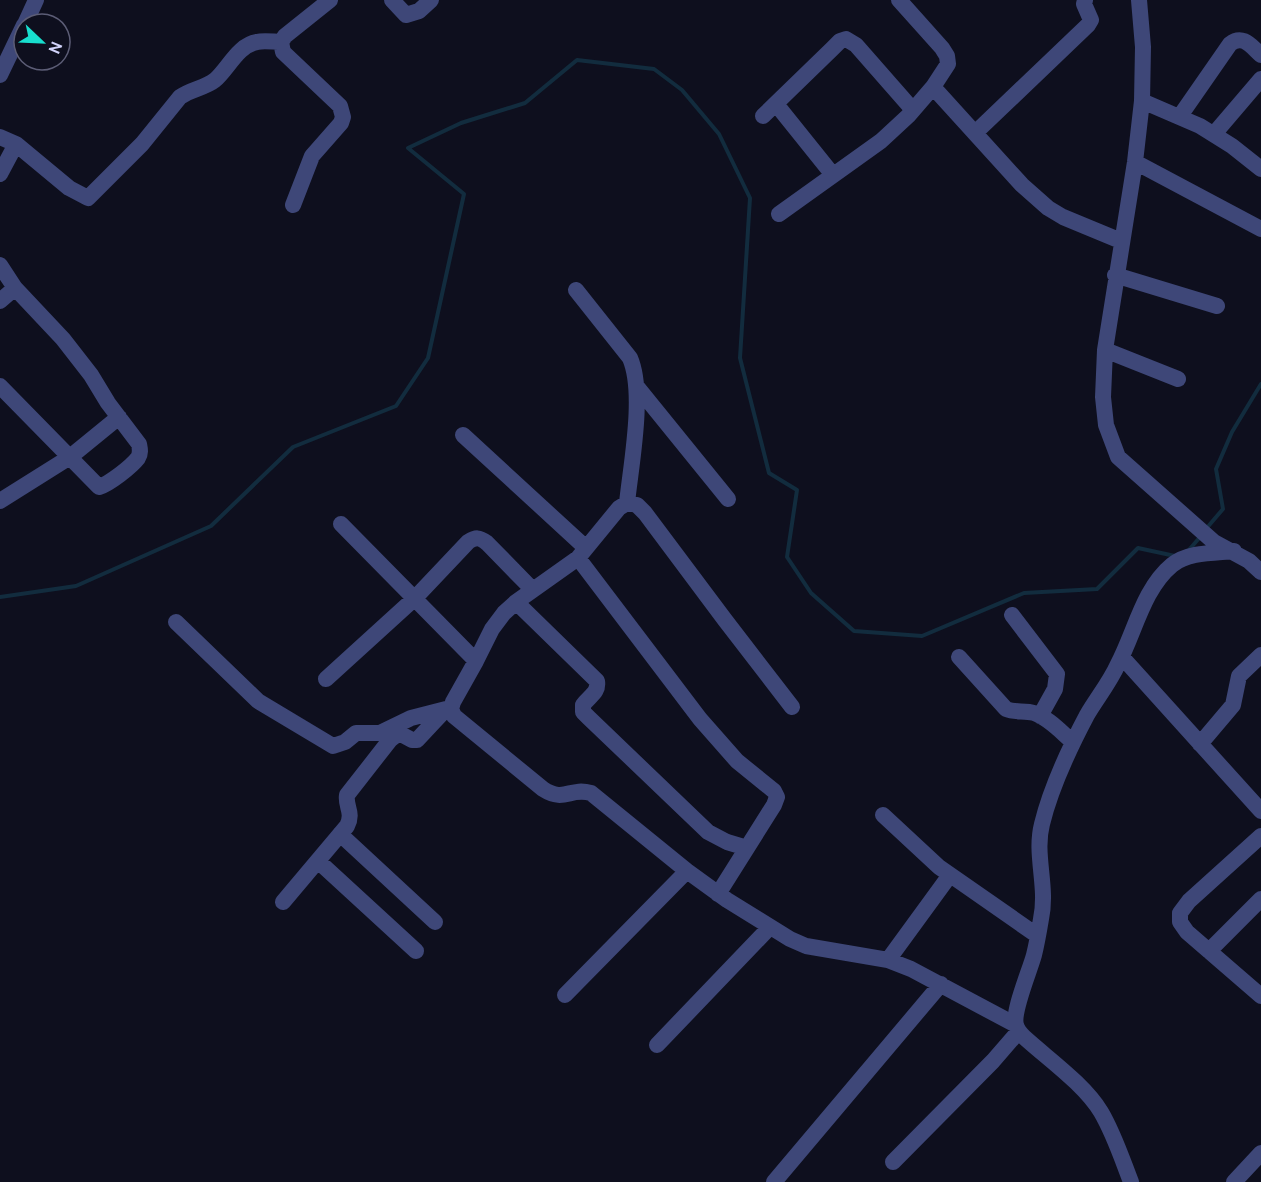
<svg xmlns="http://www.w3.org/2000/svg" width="1261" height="1182" viewBox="0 0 1261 1182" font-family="Cabin,sans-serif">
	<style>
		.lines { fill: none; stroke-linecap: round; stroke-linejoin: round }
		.stream { stroke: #122c3e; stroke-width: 4 }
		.minor { stroke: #3e4778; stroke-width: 16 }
	</style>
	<rect width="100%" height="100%" fill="#0e0f1e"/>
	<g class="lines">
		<!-- stream -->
		<path class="stream" d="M 1205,530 L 1223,509 L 1216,469 L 1232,432 L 1261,384
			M 1188,551 L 1201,536
			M 0,597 L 76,586 L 211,526 L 293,447 L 396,406 L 428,358 L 464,194 L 408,148 L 461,123 L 525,103 L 577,60 L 654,69 L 682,90 L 719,134 L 750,198 L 740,358 L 769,473 L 797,490 L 787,557 L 811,593 L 854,631 L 922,636 L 1024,593 L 1097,589 L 1138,548 L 1175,556"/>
		<!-- minor -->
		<path class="minor" d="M 392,0 L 406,15 L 419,11 L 431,0
			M 1139,0 L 1143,47 L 1142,101 L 1135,162 L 1105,350 L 1103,397 L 1106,425 L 1118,457 L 1214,542 L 1249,561 L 1261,572
			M 25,24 L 36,0
			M 0,75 L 24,25
			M 933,87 L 1022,185 L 1048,208 L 1063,217 L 1121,241
			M 1142,101 L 1200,126 L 1232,146 L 1261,169
			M 776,104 L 833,175
			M 763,116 L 832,49 L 840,41 L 846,39 L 856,45 L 913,110
			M 1180,116 L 1230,44 C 1243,34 1251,46 1261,55
			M 975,133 L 1088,25 L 1091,20 L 1084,4 L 1085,0
			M 1214,134 L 1261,79
			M 0,137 L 16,144 L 69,188 L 88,198 L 142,144 L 180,97 C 191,89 205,88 215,80 C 228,69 238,45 257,42 C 264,40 274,42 281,42
			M 1135,162 L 1261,229
			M 0,174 L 16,144
			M 293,205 L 312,156 L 341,123 L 343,117 L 340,106 L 283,52 L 281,42 L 285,36 L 330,0
			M 779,214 L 881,141 L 908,116 L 933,87 L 948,64 L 947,56 L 942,48 L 899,0
			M 0,265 L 15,288 L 63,339 L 91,375 L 108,403 L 139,444 C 140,449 141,453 138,458 C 131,467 109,484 99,487 L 0,386
			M 1115,275 L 1217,306
			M 576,290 L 630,358 C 645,393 631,464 627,503
			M 0,301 L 15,288
			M 1105,350 L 1178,379
			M 638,388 L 728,499
			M 463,435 L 586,548
			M 0,501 L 70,457 L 119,417
			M 341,524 L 476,661
			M 578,558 L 700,719 L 737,761 L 774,791 L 777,797 L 774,805 L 718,894
			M 516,602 L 597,681 C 599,693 589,696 583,705 L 583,712 L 589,718 L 708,832 L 727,842 L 747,848
			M 1012,615 L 1057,674 L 1055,689 L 1040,716
			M 176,622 L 258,701 L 333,746 L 345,742 L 356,733 L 380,733 L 411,718 L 446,709
			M 959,657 L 1006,709 C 1015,713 1025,710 1034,713 C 1049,718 1062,733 1073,742
			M 1122,657 L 1261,811
			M 326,679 L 415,598 L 468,542 C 476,537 479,537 487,543 L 533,590
			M 792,707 L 725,620 L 645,513 L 637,505 L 627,503 L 619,508 L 578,558 L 516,602 L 504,613 L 492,629 L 476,661 L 453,702 L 451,709 L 454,716 L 543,789 C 565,803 569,787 591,793 L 687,871 L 727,900 L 790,939 L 806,946 L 888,960 L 911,969 L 1016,1025
			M 1200,744 L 1233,705 L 1239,676 L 1261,655
			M 883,815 L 939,867 L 1038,936
			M 340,834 L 435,922
			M 1261,836 L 1189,901 L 1180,913 L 1180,922 L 1187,932 L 1261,996
			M 318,861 L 416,951
			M 283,902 L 347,826 C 354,812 345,807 347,795 L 390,740 L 399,733 L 412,740 L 417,740 L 446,709
			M 1209,951 L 1261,899
			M 888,960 L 950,875
			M 565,995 L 687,871
			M 657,1045 L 770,927
			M 893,1162 L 993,1061 L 1019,1031
			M 774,1182 L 941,984
			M 1131,1182 C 1122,1159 1114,1134 1101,1112 C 1084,1084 1048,1059 1024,1037 C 1021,1034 1017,1029 1016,1025 C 1012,1012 1030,970 1034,955 C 1037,943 1039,931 1041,919 C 1048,886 1034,855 1042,824 C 1051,787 1069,749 1087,715 C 1097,698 1110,682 1118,664 C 1135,632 1143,589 1172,565 C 1188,552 1214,553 1234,551
			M 1234,1182 L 1261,1153"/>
	</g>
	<!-- north arrow -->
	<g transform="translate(42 42) rotate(113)"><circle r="28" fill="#0e0f1e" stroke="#5c5d76" stroke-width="1.5"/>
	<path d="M0-4.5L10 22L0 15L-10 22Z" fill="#18dece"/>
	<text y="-9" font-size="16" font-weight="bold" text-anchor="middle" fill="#d1d3fa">N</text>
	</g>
</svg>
